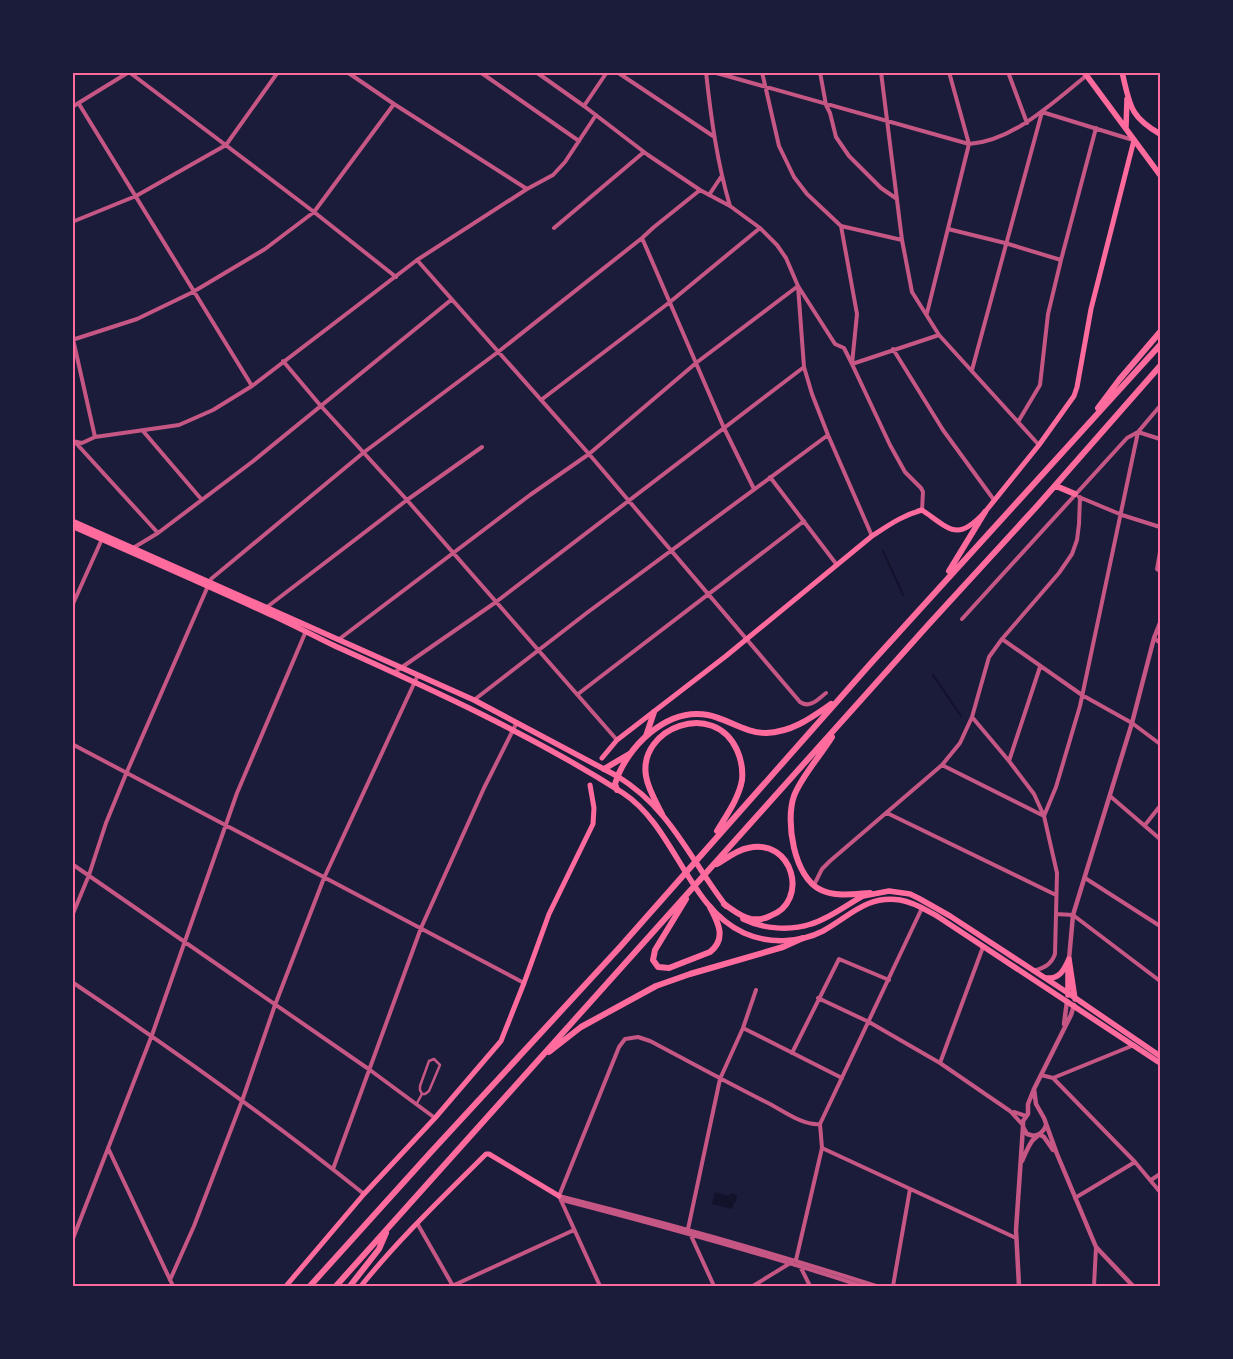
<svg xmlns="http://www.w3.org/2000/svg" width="1233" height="1359" viewBox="0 0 1233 1359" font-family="'Noto Serif',serif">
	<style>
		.water { fill: #12122b }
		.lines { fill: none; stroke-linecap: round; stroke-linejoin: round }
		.stream { stroke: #12122b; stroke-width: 2 }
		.pedestrian { stroke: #c65784; stroke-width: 2.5 }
		.minor { stroke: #c65784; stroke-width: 4 }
		.tertiary { stroke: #c65784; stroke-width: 4.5 }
		.secondary { stroke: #ff6b9d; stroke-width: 5 }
		.primary { stroke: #ff6b9d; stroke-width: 5.5 }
		.trunk { stroke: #ff6b9d; stroke-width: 6 }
		.neatline { fill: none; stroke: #ff6b9d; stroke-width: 2 }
	</style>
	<rect width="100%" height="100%" fill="#1b1b3a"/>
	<!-- water -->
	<path class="water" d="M 715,1192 L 729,1196 L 731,1193 L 737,1195 L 736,1203 L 734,1202 L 732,1209 L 712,1204 Z"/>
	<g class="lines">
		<!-- stream -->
		<path class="stream" d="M 883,551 L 903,595
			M 933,675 L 961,716"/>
		<!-- pedestrian -->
		<path class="pedestrian" d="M 417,1103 L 422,1094 L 425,1094 L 429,1091 L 440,1065 L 434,1059 L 429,1061 L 420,1086 L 420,1090 L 422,1094"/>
		<!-- minor -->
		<path class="minor" d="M 129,72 L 314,212 L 396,277
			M 347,72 L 394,104 L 527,189
			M 480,72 L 579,141
			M 536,72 L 584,106 L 648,155 L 700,190 L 730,206 L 760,228 L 777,245 L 786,258 L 798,286 L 804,367 L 812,394 L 828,435 L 872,536
			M 617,72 L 713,136
			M 706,72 C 711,118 717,162 730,206
			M 713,72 L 969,144 C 1013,141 1052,103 1086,76 L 1084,74
			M 762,72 L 779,146 L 794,177 L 807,194 L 841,226 L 857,314 L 852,364 L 890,445 L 905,472 L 921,488 L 923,492 L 922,510
			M 820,72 L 826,105 L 830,113 L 836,137 L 849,156 L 881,188 L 897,199
			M 881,72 L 902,240 L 912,292 L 939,335 L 1039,445
			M 1008,72 L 1027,123
			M 79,104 L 252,386
			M 584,106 L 607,72
			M 72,107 L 129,72
			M 1042,112 L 1133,140
			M 709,195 L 721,177
			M 72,222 L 136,196 L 226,145 L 278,72
			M 841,226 L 902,240
			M 554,228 L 644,152
			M 948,229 L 1005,243 L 1061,260
			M 642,238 L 724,428 L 754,489
			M 417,260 L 589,454 L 800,702 C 810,709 818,699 826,693
			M 927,313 L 969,144 L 949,72
			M 73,339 L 95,437
			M 72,340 L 137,319 L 193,292 L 265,249 L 314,212 L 394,104
			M 893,349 L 943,430 L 994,500
			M 283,361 L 320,405 L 407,500 L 617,740
			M 972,370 L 1042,112
			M 541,400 L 670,302 L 760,228
			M 1018,422 L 1040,385 L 1048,314 L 1061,260 L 1096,128
			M 143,431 L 202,500
			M 72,441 L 82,443 L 95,437 L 179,425 L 213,410 L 252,386 L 417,260 L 527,189 L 553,175 L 565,162 L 596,115
			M 75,442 L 158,533
			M 770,477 L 837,565
			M 1079,497 L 1122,515 L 1160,527
			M 133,548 L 158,533 L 252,462 L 451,300
			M 1160,552 L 1157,569 L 1160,571
			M 72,606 L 102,539
			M 267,607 L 407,500 L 482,447
			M 962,619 L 1127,438 L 1138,432 L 1160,439
			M 1154,638 L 1160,643
			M 1002,639 L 1082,695 L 1132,723 L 1160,744
			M 338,640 L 530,495 L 589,454 L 696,363 L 798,286 L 835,344 L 844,348 L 852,364 L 939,335
			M 395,672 L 496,602 L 804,367
			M 578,694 L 804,521
			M 474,700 L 588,612 L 828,435
			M 972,717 L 1009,761 L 1034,794 L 1044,816 L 1057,873 L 1055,954 C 1051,965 1044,968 1033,971
			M 72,744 L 524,983
			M 1009,761 L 1040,667
			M 942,765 L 1044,816
			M 1110,796 L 1160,839
			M 887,813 L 1056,895
			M 1044,816 L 1056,787 L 1080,706 L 1138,432 L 1160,406
			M 1145,825 L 1160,806
			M 72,864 L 370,1070 L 435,1118
			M 1085,878 L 1160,926
			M 814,885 L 822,869 L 830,861 L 942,765 L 960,743 L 972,717 L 989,657 L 1002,639 L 1059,573 L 1072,554 L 1077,540 L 1079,524 L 1080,497
			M 1056,914 L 1073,915 L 1160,981
			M 72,916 L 89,875 L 106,823 L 126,774 L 211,579 L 363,453 L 498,352 L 642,238 L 654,227 L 700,190
			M 72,982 C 172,1049 271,1119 364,1194
			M 818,998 L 869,1022 L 940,1063 L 1010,1111 L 1022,1124
			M 743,1028 L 842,1078
			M 792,1053 L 839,959 L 889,980
			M 940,1063 L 983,947
			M 1041,1075 L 1053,1078 L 1135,1162 L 1160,1192
			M 1053,1078 L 1134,1045
			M 1014,1112 L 1026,1116
			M 108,1148 L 173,1286
			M 822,1148 L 1016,1238
			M 333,1169 L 421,928 L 484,788 L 517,722
			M 1151,1180 L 1160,1174
			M 1075,1198 L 1135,1162
			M 417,1223 L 453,1286
			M 72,1241 L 152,1035 L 237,793 L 306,631
			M 796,1260 L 822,1148 L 820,1124 L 922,908
			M 800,1266 L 810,1286
			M 170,1280 L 194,1226 L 242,1101 L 275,1005 L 324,878 L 418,675
			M 452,1286 L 574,1230
			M 600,1286 L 559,1196 L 619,1047 L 625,1039 L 638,1037 L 650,1041 C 690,1062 730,1084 770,1104 C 785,1112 804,1126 820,1124
			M 714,1286 L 688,1229 L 720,1079 L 743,1028 L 756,990
			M 753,1286 L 792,1262
			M 862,1286 C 764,1254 666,1227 566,1201 L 559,1196 C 666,1223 771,1252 876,1286
			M 893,1286 L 910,1189
			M 1094,1286 L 1096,1247"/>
		<!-- tertiary -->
		<path class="tertiary" d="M 1069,959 L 1073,915 L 1132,723 L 1154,638 L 1160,623
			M 1064,1024 L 1067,1001
			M 1034,1089 L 1036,1104 L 1044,1118 L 1057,1154 L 1096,1247 L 1133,1286
			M 1039,1134 L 1044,1137 L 1053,1150
			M 1037,1135 L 1034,1136 L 1027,1134 L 1023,1127 L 1023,1121 L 1028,1114 L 1028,1104 L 1034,1089 L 1071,1015 L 1074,1005
			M 1022,1161 C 1025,1154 1028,1147 1032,1141 C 1037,1135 1044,1133 1046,1125
			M 1019,1286 L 1016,1230 L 1023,1127"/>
		<!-- secondary -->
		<path class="secondary" d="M 602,758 L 617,740 L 726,656 L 872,536 C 889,525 903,515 922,510 C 951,530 957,542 985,512 L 1039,445 L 1074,396 L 1077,387 L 1091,309 L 1134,140
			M 286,1286 L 364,1194 L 435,1118 L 501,1041 L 524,983 L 549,914 L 593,824 L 594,808 L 590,785
			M 361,1286 C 399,1239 443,1197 486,1154 L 489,1154 L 559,1196"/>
		<!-- primary -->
		<path class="primary" d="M 1084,72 L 1160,175
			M 1122,72 C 1130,105 1129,116 1160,134
			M 1126,127 L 1127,99
			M 72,521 L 474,700 L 617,776 C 671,809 689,858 726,906
			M 72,526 C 137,555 202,583 267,613 C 290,623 312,635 335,646 C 433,690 532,735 623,793 C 675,827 688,908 744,933 C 768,944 800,943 823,931 C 850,916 867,895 900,900 C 914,902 926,910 937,916 L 1160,1063
			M 743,919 C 763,929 790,931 811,924 C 829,919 846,905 863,896 L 889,891 L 910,894 L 920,899 L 950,916 L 1068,993 L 1160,1056
			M 1069,959 L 1075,999
			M 1046,978 C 1060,979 1064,970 1069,959
			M 1068,995 L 1068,971"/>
		<!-- trunk -->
		<path class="trunk" d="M 1098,408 L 1119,380 L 1160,332
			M 1056,486 L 1075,494
			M 949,571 L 985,512
			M 646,736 L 654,712
			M 832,737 C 821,755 801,777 794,796 C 785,821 794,878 821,890 C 836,897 854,894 870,893
			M 604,769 L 631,753
			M 617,790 L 615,784 C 626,747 667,707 708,715 C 728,719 745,733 766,733 C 792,732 811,718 831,704
			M 662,814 C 656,802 648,789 646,776 C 638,728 714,699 737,750 C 741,759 743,770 742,780 C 739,798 726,816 717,831
			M 717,864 C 727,858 737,850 748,848 C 793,837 810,902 770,916 C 764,919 758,920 751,919 C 741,917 733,910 724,904
			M 686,899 L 655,950 L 653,960 L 658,967 L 669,968 L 710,952 C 727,939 718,922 710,907
			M 549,1052 L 581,1027 L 656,986 L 690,974 L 783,947 L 803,938
			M 310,1286 L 431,1152 L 620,947 L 872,662 L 1160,345
			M 336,1286 L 929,624 L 1038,505 L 1160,366
			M 350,1286 L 379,1249 L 386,1233"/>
	</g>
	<!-- border -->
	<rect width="1233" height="1359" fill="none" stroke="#1b1b3a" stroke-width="148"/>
	<rect x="74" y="74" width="1085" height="1211" class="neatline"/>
</svg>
